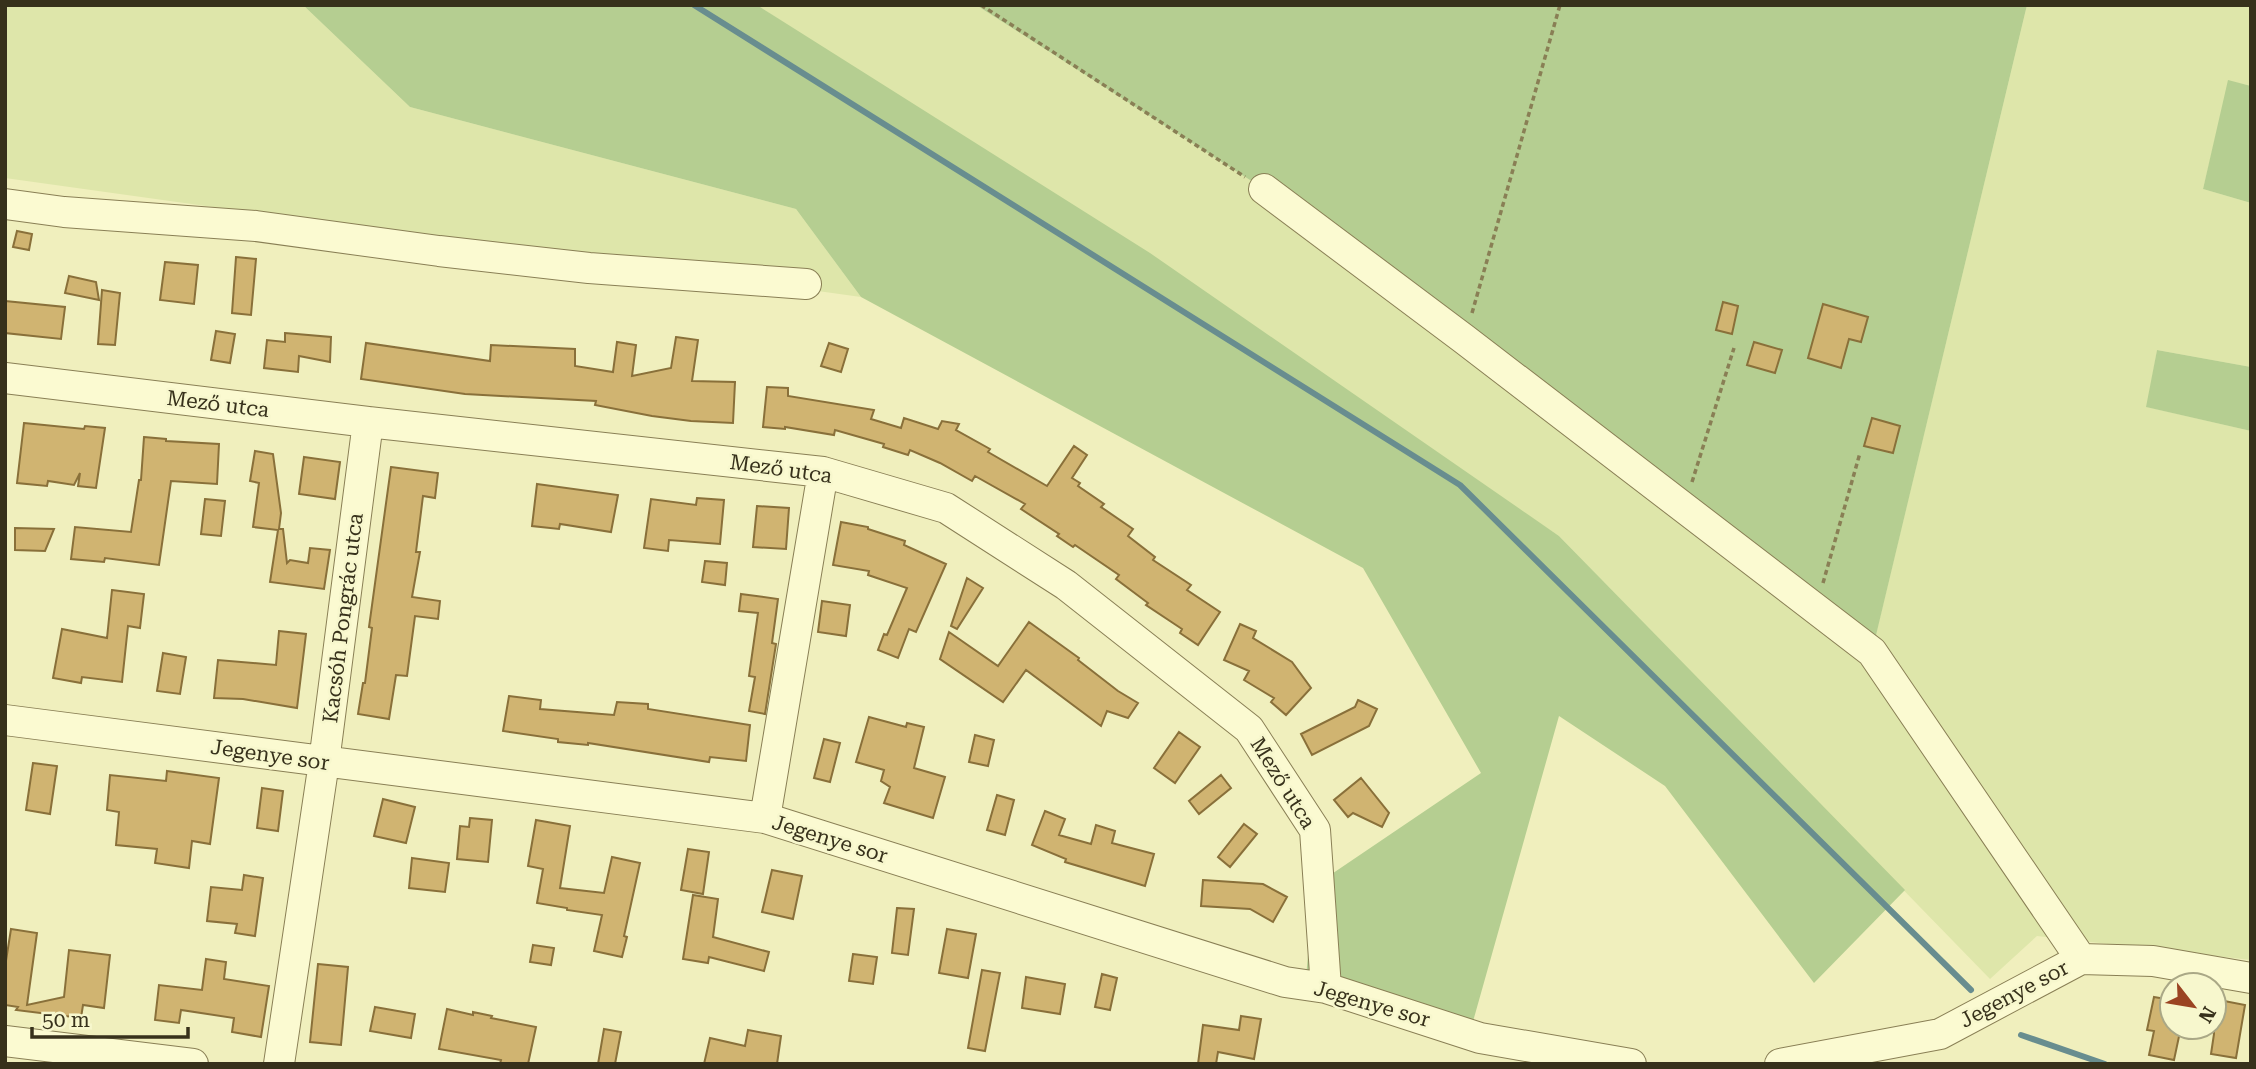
<svg xmlns="http://www.w3.org/2000/svg" width="2256" height="1069" viewBox="0 0 2256 1069" font-family="'Roboto Serif',serif">
	<style>
		.farmland { fill: #dee6aa }
		.green { fill: #b5ce91 }
		.lines { fill: none; stroke-linecap: round; stroke-linejoin: round }
		.stream { stroke: #688d8f; stroke-width: 6 }
		.building { fill: #d0b471; stroke: #89703a; stroke-width: 2 }
		.minor-casing { stroke: #897f55; stroke-width: 32 }
		.path { stroke: #897f55; stroke-width: 3.5; stroke-dasharray: 5 3.5; stroke-linecap: butt }
		.minor { stroke: #fbfad1; stroke-width: 30 }
		.labels { text-anchor: middle; dominant-baseline: central; stroke-width: 5; stroke-linejoin: round; paint-order: stroke }
		.street-label { font-size: 21px; fill: #37311b; stroke: #f7f7cd }
	</style>
	<rect width="100%" height="100%" fill="#f0efbd"/>
	<!-- farmland -->
	<path class="farmland" d="M 5,5 L 303,5 L 410,107 L 796,209 L 861,297 L 5,178 Z
		M 757,5 L 976,5 L 1264,189 L 1872,651 L 2027,5 L 2251,5 L 2251,86 L 2229,81 L 2203,189 L 2251,203 L 2251,367 L 2157,350 L 2147,407 L 2251,431 L 2251,960 L 2037,936 L 1990,979 L 1559,536 Z"/>
	<!-- green -->
	<path class="green" d="M 303,5 L 757,5 L 1150,253 L 1559,536 L 1905,890 L 1814,983 L 1665,786 L 1559,716 L 1472,1025 L 1305,989 L 1314,886 L 1481,773 L 1363,568 L 861,297 L 796,209 L 410,107 Z
		M 976,5 L 2027,5 L 1872,652 L 1264,189 Z
		M 2228,80 L 2251,86 L 2251,203 L 2203,189 Z
		M 2157,350 L 2251,367 L 2251,431 L 2146,407 Z"/>
	<g class="lines">
		<!-- stream -->
		<path class="stream" d="M 694,5 L 1460,485 L 1971,990
			M 2021,1035 L 2105,1064"/>
	</g>
	<!-- building -->
	<path class="building" d="M 17,231 L 32,234 L 29,250 L 13,247 Z
		M 236,257 L 256,259 L 251,315 L 232,313 Z
		M 165,262 L 198,265 L 194,304 L 160,300 Z
		M 69,276 L 96,282 L 99,300 L 65,293 Z
		M 102,290 L 120,293 L 115,345 L 98,344 Z
		M 5,301 L 65,307 L 61,339 L 5,333 Z
		M 1723,302 L 1738,306 L 1732,334 L 1716,330 Z
		M 1823,304 L 1868,317 L 1861,342 L 1849,339 L 1841,368 L 1808,358 Z
		M 216,331 L 235,334 L 230,363 L 211,360 Z
		M 285,333 L 331,337 L 330,362 L 299,356 L 298,372 L 264,368 L 267,340 L 285,342 Z
		M 676,337 L 698,340 L 692,381 L 735,382 L 733,423 L 691,421 L 652,416 L 595,405 L 596,401 L 465,394 L 361,379 L 366,343 L 490,361 L 491,345 L 575,349 L 575,366 L 613,372 L 617,342 L 636,345 L 632,376 L 671,368 Z
		M 1754,342 L 1782,350 L 1775,373 L 1747,365 Z
		M 829,343 L 848,349 L 841,372 L 821,366 Z
		M 767,387 L 788,388 L 788,396 L 874,410 L 871,419 L 901,428 L 904,418 L 938,429 L 942,421 L 959,424 L 956,430 L 990,449 L 988,452 L 1047,486 L 1074,446 L 1087,455 L 1072,478 L 1080,483 L 1078,486 L 1104,504 L 1101,507 L 1133,529 L 1128,536 L 1155,557 L 1153,560 L 1191,585 L 1187,590 L 1220,612 L 1198,645 L 1180,633 L 1182,629 L 1146,605 L 1148,603 L 1116,579 L 1119,575 L 1075,545 L 1073,547 L 1057,536 L 1059,534 L 1021,509 L 1025,504 L 975,476 L 972,481 L 940,463 L 910,450 L 908,455 L 883,447 L 884,444 L 835,430 L 834,435 L 785,427 L 785,429 L 763,427 Z
		M 1872,418 L 1900,426 L 1893,453 L 1864,446 Z
		M 24,423 L 84,429 L 85,426 L 105,428 L 96,488 L 78,486 L 80,473 L 74,485 L 48,481 L 47,486 L 17,483 Z
		M 144,437 L 166,439 L 166,441 L 219,444 L 217,484 L 171,481 L 159,565 L 105,558 L 104,562 L 71,559 L 75,527 L 131,532 L 139,480 L 141,480 Z
		M 255,451 L 273,454 L 281,513 L 279,529 L 283,529 L 287,563 L 290,560 L 308,563 L 310,548 L 330,550 L 324,589 L 270,582 L 278,530 L 253,527 L 259,483 L 250,481 Z
		M 304,457 L 340,462 L 335,499 L 299,494 Z
		M 391,467 L 438,473 L 435,498 L 423,496 L 416,552 L 420,552 L 412,597 L 440,601 L 438,619 L 415,616 L 407,676 L 396,675 L 389,719 L 358,714 L 363,683 L 365,683 L 372,628 L 369,627 Z
		M 537,484 L 618,495 L 611,532 L 560,524 L 559,529 L 532,526 Z
		M 697,498 L 724,500 L 720,544 L 669,540 L 668,551 L 644,548 L 651,499 L 696,505 Z
		M 205,499 L 225,501 L 221,536 L 201,534 Z
		M 757,506 L 789,508 L 786,549 L 753,547 Z
		M 841,522 L 868,527 L 868,529 L 905,541 L 904,545 L 946,564 L 916,632 L 909,629 L 898,658 L 878,650 L 884,634 L 887,635 L 907,588 L 868,575 L 869,571 L 833,565 Z
		M 15,528 L 54,529 L 45,551 L 15,550 Z
		M 705,561 L 727,563 L 725,585 L 702,582 Z
		M 967,578 L 983,588 L 957,629 L 951,626 Z
		M 112,590 L 144,594 L 140,628 L 128,626 L 122,682 L 82,677 L 81,683 L 53,678 L 62,629 L 107,638 Z
		M 741,594 L 778,599 L 772,643 L 776,644 L 765,714 L 749,711 L 755,677 L 749,676 L 758,613 L 739,611 Z
		M 822,601 L 850,605 L 846,636 L 818,632 Z
		M 1029,622 L 1079,658 L 1078,660 L 1118,691 L 1138,703 L 1128,718 L 1107,711 L 1101,726 L 1026,670 L 1003,702 L 940,659 L 949,632 L 998,666 Z
		M 1240,624 L 1256,631 L 1253,638 L 1292,662 L 1311,688 L 1286,715 L 1271,702 L 1274,698 L 1244,680 L 1249,671 L 1224,660 Z
		M 279,631 L 306,634 L 297,708 L 243,699 L 214,698 L 218,660 L 276,665 Z
		M 163,653 L 186,657 L 180,694 L 157,691 Z
		M 509,696 L 541,700 L 540,709 L 614,715 L 617,702 L 648,704 L 648,709 L 750,725 L 746,761 L 710,757 L 709,762 L 588,743 L 588,745 L 558,742 L 558,739 L 503,731 Z
		M 1358,700 L 1377,709 L 1369,726 L 1312,755 L 1301,734 L 1355,707 Z
		M 869,717 L 906,727 L 907,723 L 924,727 L 914,768 L 945,777 L 933,818 L 884,803 L 890,787 L 881,781 L 884,770 L 856,762 Z
		M 1179,732 L 1200,747 L 1175,783 L 1154,768 Z
		M 975,735 L 994,740 L 988,766 L 969,762 Z
		M 824,739 L 840,743 L 830,782 L 814,778 Z
		M 33,763 L 57,766 L 50,814 L 26,810 Z
		M 167,771 L 219,778 L 210,844 L 192,841 L 189,868 L 155,863 L 157,849 L 116,845 L 119,812 L 107,810 L 110,775 L 166,781 Z
		M 1221,775 L 1231,788 L 1199,814 L 1189,801 Z
		M 1361,778 L 1389,813 L 1382,827 L 1353,813 L 1348,817 L 1334,800 Z
		M 262,788 L 283,791 L 278,831 L 257,828 Z
		M 997,795 L 1014,800 L 1005,835 L 987,830 Z
		M 383,799 L 415,807 L 406,843 L 374,836 Z
		M 1045,811 L 1065,819 L 1059,835 L 1091,844 L 1096,825 L 1115,831 L 1112,843 L 1154,854 L 1145,886 L 1065,862 L 1066,859 L 1032,845 Z
		M 470,818 L 492,820 L 488,862 L 457,859 L 460,826 L 469,827 Z
		M 536,820 L 570,826 L 560,888 L 604,893 L 612,857 L 640,863 L 624,936 L 627,937 L 622,957 L 594,951 L 602,915 L 567,910 L 567,908 L 537,903 L 543,869 L 528,866 Z
		M 1244,824 L 1257,834 L 1230,867 L 1218,857 Z
		M 688,849 L 709,852 L 703,894 L 681,890 Z
		M 412,858 L 449,863 L 445,892 L 409,888 Z
		M 772,870 L 802,876 L 793,919 L 762,912 Z
		M 244,875 L 263,878 L 255,936 L 235,933 L 237,924 L 207,921 L 211,887 L 242,890 Z
		M 1203,880 L 1263,884 L 1287,897 L 1273,922 L 1250,909 L 1201,906 Z
		M 693,895 L 718,899 L 713,937 L 769,952 L 764,971 L 709,957 L 708,963 L 683,959 Z
		M 897,908 L 914,909 L 908,955 L 892,953 Z
		M 11,929 L 37,933 L 27,1005 L 64,997 L 69,950 L 110,955 L 104,1008 L 83,1005 L 81,1018 L 16,1010 L 18,1007 L 5,1005 L 5,967 Z
		M 947,929 L 976,934 L 968,978 L 939,973 Z
		M 533,945 L 554,948 L 551,965 L 530,962 Z
		M 853,954 L 877,957 L 873,984 L 849,981 Z
		M 206,959 L 226,962 L 224,979 L 269,986 L 261,1037 L 232,1032 L 234,1018 L 181,1010 L 179,1023 L 155,1020 L 159,985 L 202,990 Z
		M 318,964 L 348,967 L 341,1045 L 310,1042 Z
		M 982,970 L 1000,973 L 985,1051 L 968,1048 Z
		M 1102,974 L 1117,978 L 1110,1010 L 1095,1007 Z
		M 1026,977 L 1065,984 L 1060,1014 L 1022,1008 Z
		M 2154,997 L 2172,1000 L 2172,1027 L 2181,1027 L 2174,1060 L 2149,1055 L 2154,1031 L 2147,1030 Z
		M 2214,999 L 2245,1005 L 2236,1058 L 2211,1054 L 2214,1034 Z
		M 375,1007 L 415,1014 L 411,1038 L 370,1031 Z
		M 447,1009 L 473,1015 L 473,1012 L 492,1016 L 491,1018 L 536,1027 L 528,1064 L 500,1064 L 501,1060 L 439,1049 Z
		M 1241,1016 L 1261,1019 L 1254,1059 L 1218,1052 L 1216,1064 L 1198,1064 L 1203,1025 L 1239,1030 Z
		M 604,1029 L 621,1032 L 615,1064 L 598,1064 Z
		M 748,1030 L 781,1036 L 777,1064 L 704,1064 L 710,1038 L 745,1046 Z"/>
	<g class="lines">
		<defs>
			<path id="minor" d="M 1264,189 L 1464,339 L 1872,652 L 2081,959
				M 5,204 L 64,212 L 256,226 L 439,251 L 589,268 L 806,284
				M 5,378 L 368,422 L 823,472 L 946,508 L 1066,585 L 1249,729 L 1315,830 L 1326,988
				M 5,720 L 765,818 L 1285,982 L 1326,988 L 1480,1038 L 1631,1064
				M 765,818 L 823,472
				M 5,1041 L 193,1064
				M 279,1064 L 324,762 L 368,422
				M 1780,1064 L 1940,1034 L 2081,959 L 2153,961 L 2251,978"/>
		</defs>
		<!-- minor casing -->
		<use href="#minor" class="minor-casing"/>
		<!-- path -->
		<path class="path" d="M 981,5 L 1245,177
			M 1472,313 L 1560,5
			M 1692,482 L 1734,348
			M 1823,583 L 1860,453"/>
		<!-- minor -->
		<use href="#minor" class="minor"/>
	</g>
	<g class="labels">
		<!-- street labels -->
		<g class="street-label">
			<text transform="translate(218 404) rotate(7)">Mező utca</text>
			<text transform="translate(781 469) rotate(8)">Mező utca</text>
			<text transform="translate(343 618) rotate(-83)">Kacsóh Pongrác utca</text>
			<text transform="translate(270 755) rotate(8)">Jegenye sor</text>
			<text transform="translate(1283 783) rotate(58)">Mező utca</text>
			<text transform="translate(830 839) rotate(17)">Jegenye sor</text>
			<text transform="translate(2014 994) rotate(-28)">Jegenye sor</text>
			<text transform="translate(1372 1004) rotate(16)">Jegenye sor</text>
		</g>
	</g>
	<!-- border -->
	<rect width="2256" height="1069" fill="none" stroke="#37311b" stroke-width="14"/>
	<!-- north arrow -->
	<g transform="translate(2193 1006) rotate(121)"><circle r="33" fill="#f7f7cd" stroke="#aaa886" stroke-width="2"/>
	<path d="M0-5L12 26L0 18L-12 26Z" fill="#9b4422"/>
	<text y="-10" font-size="19" font-weight="bold" text-anchor="middle" fill="#37311b">N</text>
	</g>
	<!-- scale -->
	<path d="M32 1027v10h156v-10" fill="none" stroke="#37311b" stroke-width="3.5"/>
	<text x="42" y="1027" font-size="21" fill="#37311b" stroke="#f7f7cd" stroke-width="5" paint-order="stroke">50 m</text>
</svg>
